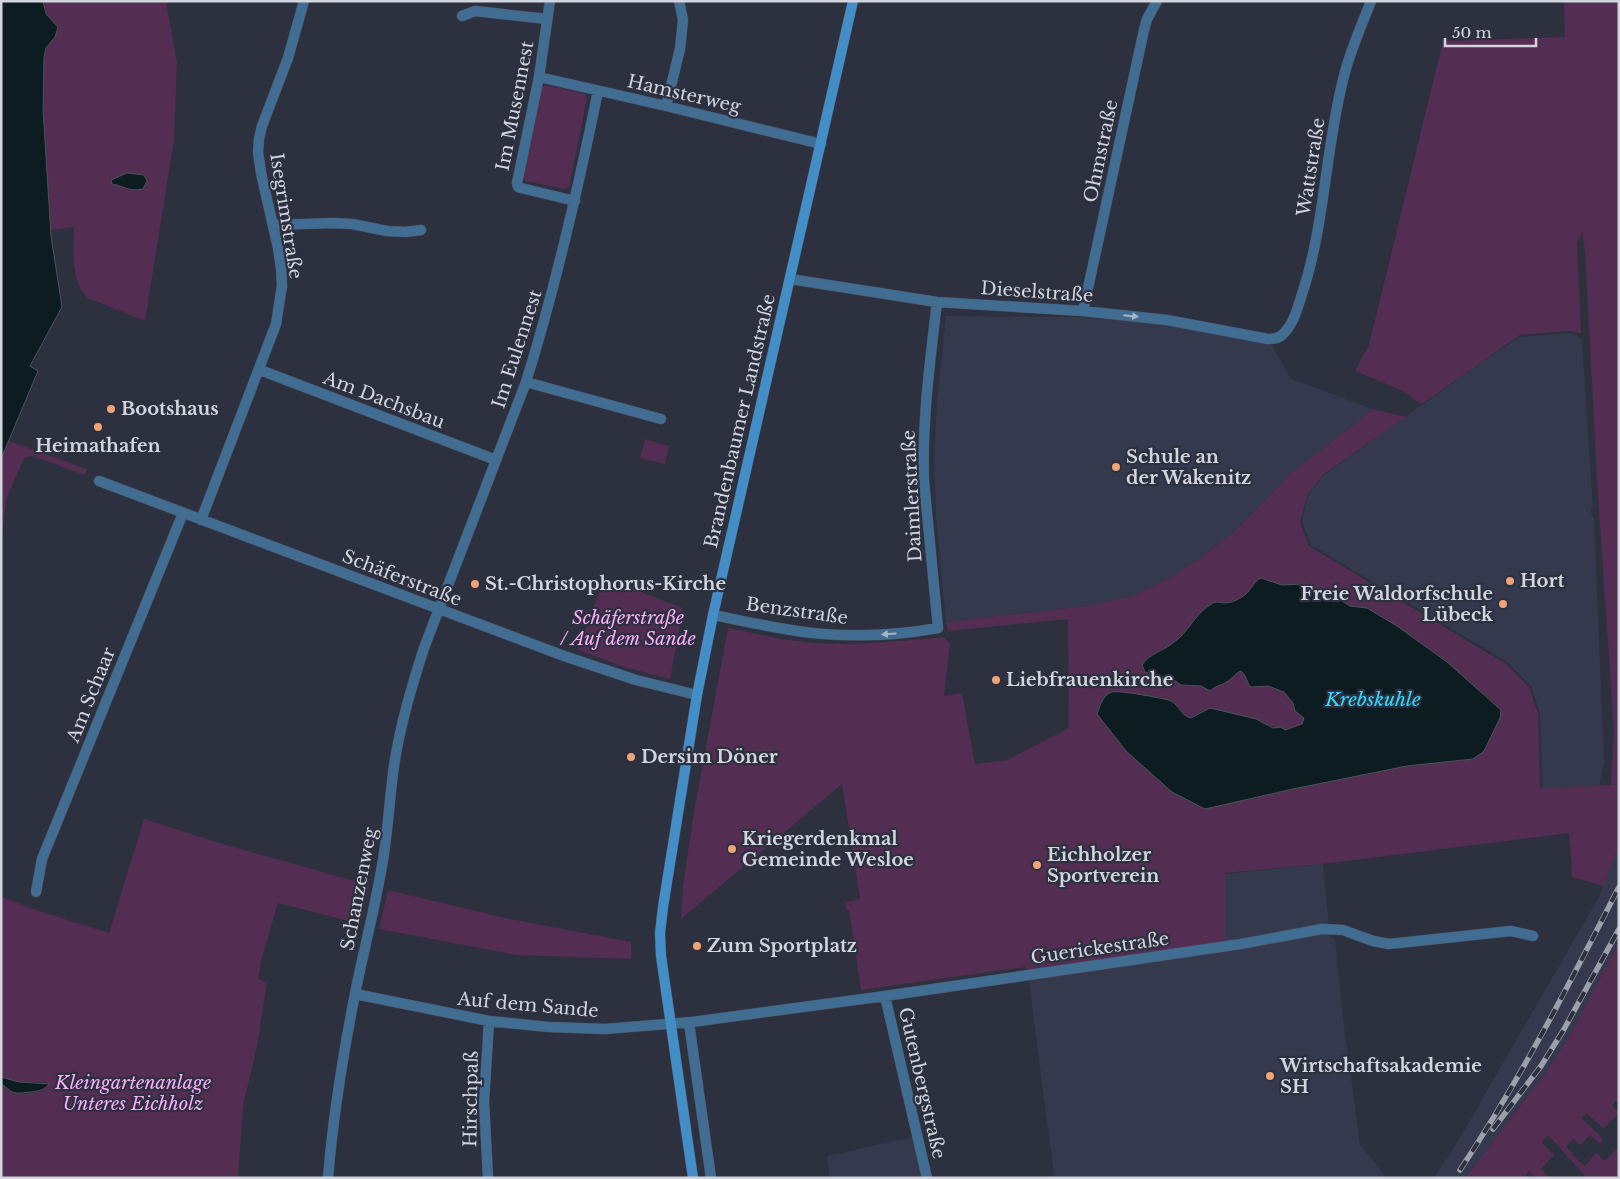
<svg xmlns="http://www.w3.org/2000/svg" width="1620" height="1179" viewBox="0 0 1620 1179" font-family="'Libre Baskerville',serif">
	<style>
		.built { fill: #34394d }
		.green { fill: #532d52; fill-rule: evenodd }
		.water { fill: #0d1c20; stroke: #485459 }
		.lines { fill: none; stroke-linecap: round; stroke-linejoin: round }
		.street-casing { stroke: #4a4e5c; stroke-width: 11 }
		.secondary-casing { stroke: #4a4e5c; stroke-width: 11 }
		.street { stroke: #416d92; stroke-width: 10 }
		.secondary { stroke: #448ec8; stroke-width: 10 }
		.rail-casing { stroke: #9ca0ab; stroke-width: 5.5 }
		.rail { stroke: #2c303f; stroke-width: 4; stroke-dasharray: 11; stroke-linecap: butt }
		.oneway { fill: #a6b6c7 }
		.poi-dot { fill: #efa377; stroke: #2c303f; stroke-width: 2 }
		.labels { text-anchor: middle; dominant-baseline: central; stroke-width: 4.5; stroke-linejoin: round; paint-order: stroke }
		.street-label { font-size: 18px; fill: #d2d5de; stroke: #2c303f }
		.poi-label { font-size: 18px; font-weight: bold; fill: #d2d5de; stroke: #2c303f; text-anchor: start }
		.park-label { font-size: 18px; font-style: italic; fill: #feacfc; stroke: #2c303f }
		.water-label { font-size: 19px; font-style: italic; fill: #2fdafe; stroke: #2c303f }
	</style>
	<rect width="100%" height="100%" fill="#2c303f"/>
	<!-- built -->
	<path class="built" d="M 946,316 L 1083,317 L 1165,324 L 1272,345 L 1291,379 L 1373,409 L 1289,475 L 1234,532 L 1198,560 L 1167,579 L 1132,596 L 1087,606 L 946,622 L 936,517 L 934,460 L 937,402 Z
		M 1568,333 L 1577,335 L 1582,341 L 1593,508 L 1591,508 L 1592,517 L 1594,517 L 1604,763 L 1599,786 L 1543,788 L 1540,713 L 1531,686 L 1507,662 L 1311,545 L 1302,522 L 1308,495 L 1324,475 L 1489,357 L 1520,337 Z
		M 1619,845 L 1619,942 L 1570,1035 L 1546,1072 L 1465,1178 L 1434,1178 L 1455,1146 L 1600,895 Z
		M 1323,864 L 1330,937 L 1335,940 L 1343,1018 L 1360,1144 L 1387,1178 L 1043,1178 L 1054,1175 L 1028,975 L 1225,946 L 1224,874 Z
		M 918,1136 L 927,1178 L 830,1178 L 827,1156 Z"/>
	<!-- green -->
	<path class="green" d="M 43,1 L 166,1 L 177,63 L 174,140 L 145,321 L 88,298 C 70,282 74,249 74,227 L 51,230 L 43,109 L 44,57 L 46,48 L 55,37 L 58,27 L 46,14 Z
		M 1564,1 L 1619,1 L 1619,845 L 1604,886 L 1571,877 L 1572,866 L 1569,833 L 1323,864 L 1225,873 L 1225,946 L 1028,975 L 1026,967 L 861,990 L 849,910 L 846,910 L 845,902 L 860,899 L 842,784 L 681,919 L 683,885 L 694,812 L 728,628 C 751,632 773,638 796,641 C 845,648 895,641 944,637 L 950,644 L 944,696 L 962,693 L 975,764 L 1007,760 L 1069,728 L 1068,619 L 948,631 L 946,622 L 1087,606 L 1132,596 L 1167,579 L 1198,560 L 1234,532 L 1289,475 L 1373,409 L 1406,417 L 1324,474 L 1308,494 L 1300,522 L 1309,546 L 1506,664 L 1529,687 L 1538,713 L 1540,788 L 1611,785 L 1614,731 L 1598,496 L 1585,251 L 1582,232 L 1577,243 L 1581,333 L 1568,331 L 1520,335 L 1422,404 L 1401,390 L 1355,371 L 1369,345 L 1443,41 L 1565,37 ZM 1261,578 L 1282,585 L 1305,584 L 1327,592 L 1350,606 L 1367,608 L 1397,626 L 1447,662 L 1494,703 L 1473,759 L 1407,766 L 1293,789 L 1205,809 L 1172,792 L 1126,751 L 1098,715 L 1185,717 L 1265,724 C 1272,727 1279,726 1285,730 L 1302,724 L 1304,718 L 1295,711 L 1293,703 L 1284,692 L 1268,686 L 1251,687 C 1246,682 1247,676 1241,671 L 1234,674 L 1229,681 L 1205,689 L 1201,686 L 1181,685 L 1174,680 L 1145,672 L 1142,665 L 1150,656 L 1162,651 L 1174,643 L 1187,632 L 1196,616 L 1216,602 C 1231,604 1243,599 1253,587 C 1256,583 1256,580 1261,578 Z
		M 545,85 L 585,94 L 587,98 L 569,187 L 564,189 L 526,181 L 523,176 L 541,89 Z
		M 645,439 L 669,446 L 665,464 L 640,458 Z
		M 9,441 L 87,469 L 85,475 L 32,456 L 24,458 L 7,497 L 1,540 L 1,459 Z
		M 604,578 L 683,608 L 670,679 L 624,667 L 578,650 Z
		M 144,819 L 226,845 L 369,885 L 361,924 L 278,903 L 261,961 L 258,979 L 267,983 L 257,1046 L 243,1106 L 238,1178 L 1,1178 L 1,1083 C 14,1096 24,1095 42,1091 L 48,1082 L 19,1082 L 1,1077 L 1,896 L 27,907 L 109,933 Z
		M 388,890 L 505,918 L 631,942 L 631,959 L 516,955 L 379,929 Z
		M 1619,942 L 1619,1104 L 1616,1101 L 1612,1106 L 1619,1112 L 1604,1129 L 1586,1113 L 1581,1118 L 1600,1135 L 1599,1136 L 1603,1140 L 1600,1144 L 1590,1135 L 1580,1145 L 1573,1139 L 1566,1147 L 1573,1153 L 1572,1155 L 1585,1166 L 1596,1153 L 1605,1161 L 1616,1149 L 1619,1152 L 1619,1172 L 1614,1178 L 1587,1178 L 1548,1135 L 1542,1142 L 1554,1155 L 1541,1169 L 1550,1178 L 1536,1178 L 1529,1171 L 1524,1178 L 1465,1178 L 1546,1072 L 1570,1035 Z"/>
	<!-- water -->
	<path class="water" d="M 1,1 L 43,1 L 46,14 L 58,27 L 55,37 L 46,48 L 44,57 L 43,109 L 51,236 L 62,307 L 30,366 L 38,371 L 1,459 Z
		M 127,173 L 144,175 L 147,181 L 143,189 C 128,192 124,186 112,184 L 111,180 Z
		M 1261,578 L 1282,585 L 1305,584 L 1327,592 L 1350,606 L 1367,608 L 1397,626 L 1447,662 L 1501,710 L 1500,718 L 1484,751 L 1473,759 L 1407,766 L 1293,789 L 1205,809 L 1172,792 L 1126,751 L 1097,714 C 1100,706 1102,696 1112,692 C 1118,690 1164,698 1171,701 C 1179,705 1181,716 1191,718 L 1210,708 L 1256,719 L 1273,728 L 1281,727 L 1285,730 L 1302,724 L 1304,718 L 1295,711 L 1293,703 L 1284,692 L 1268,686 L 1251,687 C 1246,682 1247,676 1241,671 C 1234,674 1234,677 1228,681 C 1221,686 1218,684 1210,691 L 1201,686 L 1181,685 L 1174,680 L 1145,672 L 1142,665 C 1149,654 1163,651 1173,643 C 1189,632 1195,613 1213,603 C 1218,601 1220,603 1224,603 C 1232,603 1240,599 1246,594 C 1251,590 1255,580 1261,578 Z
		M 1,1077 L 19,1082 L 50,1084 C 43,1090 40,1091 32,1092 C 14,1093 15,1096 1,1083 Z"/>
	<g class="lines">
		<defs>
			<path id="street" d="M 550,1 L 539,77 L 517,183 L 518,187 L 521,188 L 575,201
				M 462,16 L 475,11 L 547,19
				M 539,77 L 666,106 L 821,144
				M 666,106 L 680,49 L 683,20 L 679,1
				M 274,225 L 333,223 L 352,224 L 387,231 L 406,232 L 421,230
				M 790,279 L 937,302 L 1083,311 L 1167,320 L 1268,339 C 1275,339 1280,338 1285,332 C 1294,322 1298,307 1302,294 C 1325,225 1325,151 1343,80 C 1349,53 1361,27 1371,1
				M 1083,311 L 1144,30 L 1147,19 L 1157,1
				M 260,370 L 496,460
				M 526,382 L 661,419
				M 99,481 L 564,656 L 636,680 L 697,695
				M 201,520 L 276,324 L 282,286 L 281,268 L 278,248 L 261,173 L 258,152 L 259,139 L 262,126 L 288,58 L 304,1
				M 713,615 C 749,622 786,631 823,634 C 861,637 900,635 938,628 L 924,481 C 922,421 930,361 937,302
				M 36,892 L 42,859 L 183,513
				M 355,994 L 489,1021 L 549,1027 L 605,1029 L 692,1022 L 885,996 L 1241,944 L 1322,929 L 1343,930 L 1373,941 L 1389,944 L 1511,931 L 1533,936
				M 885,996 L 927,1178
				M 689,1023 L 711,1178
				M 328,1178 C 333,1116 343,1055 355,994 C 363,953 374,912 381,871 C 388,836 389,801 394,766 C 400,725 412,686 424,648 L 526,382 C 556,286 578,189 598,91
				M 488,1178 L 484,1102 L 489,1021"/>
			<path id="secondary" d="M 693,1178 L 661,956 L 660,933 L 663,907 L 697,695 L 713,615 L 853,1"/>
		</defs>
		<!-- street casing -->
		<use href="#street" class="street-casing"/>
		<!-- secondary casing -->
		<use href="#secondary" class="secondary-casing"/>
		<!-- street -->
		<use href="#street" class="street"/>
		<!-- secondary -->
		<use href="#secondary" class="secondary"/>
		<defs>
			<path id="rail" d="M 1493,1129 L 1541,1066 L 1563,1031 L 1619,929
				M 1460,1170 C 1520,1080 1570,983 1619,887"/>
		</defs>
		<!-- rail casing -->
		<use href="#rail" class="rail-casing"/>
		<!-- rail -->
		<use href="#rail" class="rail"/>
	</g>
	<!-- one-way arrows -->
	<defs><path id="oneway-solid" d="M-6-.8H1V-3.2L6.5 0L1 3.2V.8H-6Z" transform="scale(1.25)"/></defs>
	<g class="oneway">
		<use href="#oneway-solid" transform="translate(1131 316) rotate(6)"/>
		<use href="#oneway-solid" transform="translate(889 634) rotate(177)"/>
	</g>
	<!-- markers -->
	<g class="poi-dot">
		<circle cx="111" cy="409" r="5"/>
		<circle cx="98" cy="427" r="5"/>
		<circle cx="1116" cy="467" r="5"/>
		<circle cx="1510" cy="581" r="5"/>
		<circle cx="475" cy="584" r="5"/>
		<circle cx="1503" cy="604" r="5"/>
		<circle cx="996" cy="680" r="5"/>
		<circle cx="631" cy="757" r="5"/>
		<circle cx="732" cy="849" r="5"/>
		<circle cx="1037" cy="865" r="5"/>
		<circle cx="697" cy="946" r="5"/>
		<circle cx="1270" cy="1076" r="5"/>
	</g>
	<g class="labels">
		<!-- street labels -->
		<g class="street-label">
			<text transform="translate(684 94) rotate(13)">Hamsterweg</text>
			<text transform="translate(515 106) rotate(-79)">Im Musennest</text>
			<text transform="translate(1101 151) rotate(-78)">Ohmstraße</text>
			<text transform="translate(1311 167) rotate(-81)">Wattstraße</text>
			<text transform="translate(286 216) rotate(81)">Isegrimstraße</text>
			<text transform="translate(1037 292) rotate(4)">Dieselstraße</text>
			<text transform="translate(517 349) rotate(-72)">Im Eulennest</text>
			<text transform="translate(384 400) rotate(21)">Am Dachsbau</text>
			<text transform="translate(740 421) rotate(-77)">Brandenbaumer Landstraße</text>
			<text transform="translate(912 496) rotate(-93)">Daimlerstraße</text>
			<text transform="translate(402 578) rotate(21)">Schäferstraße</text>
			<text transform="translate(797 611) rotate(8)">Benzstraße</text>
			<text transform="translate(91 695) rotate(-68)">Am Schaar</text>
			<text transform="translate(359 889) rotate(-79)">Schanzenweg</text>
			<text transform="translate(1100 948) rotate(-8)">Guerickestraße</text>
			<text transform="translate(528 1005) rotate(5)">Auf dem Sande</text>
			<text transform="translate(922 1083) rotate(77)">Gutenbergstraße</text>
			<text transform="translate(471 1099) rotate(-89)">Hirschpaß</text>
		</g>
		<!-- poi labels -->
		<g class="poi-label">
			<text x="121" y="409">Bootshaus</text>
			<text x="98" y="446" text-anchor="middle">Heimathafen</text>
			<text x="1126" y="457">Schule an<tspan x="1126" dy="21">der Wakenitz</tspan></text>
			<text x="1520" y="581">Hort</text>
			<text x="485" y="584">St.-Christophorus-Kirche</text>
			<text x="1493" y="594" text-anchor="end">Freie Waldorfschule<tspan x="1493" dy="21">Lübeck</tspan></text>
			<text x="1006" y="680">Liebfrauenkirche</text>
			<text x="641" y="757">Dersim Döner</text>
			<text x="742" y="839">Kriegerdenkmal<tspan x="742" dy="21">Gemeinde Wesloe</tspan></text>
			<text x="1047" y="855">Eichholzer<tspan x="1047" dy="21">Sportverein</tspan></text>
			<text x="707" y="946">Zum Sportplatz</text>
			<text x="1280" y="1066">Wirtschaftsakademie<tspan x="1280" dy="21">SH</tspan></text>
		</g>
		<!-- park labels -->
		<g class="park-label">
			<text x="628" y="618">Schäferstraße<tspan x="628" dy="21">/ Auf dem Sande</tspan></text>
			<text x="133" y="1083">Kleingartenanlage<tspan x="133" dy="21">Unteres Eichholz</tspan></text>
		</g>
		<!-- water labels -->
		<g class="water-label">
			<text x="1373" y="699">Krebskuhle</text>
		</g>
	</g>
	<!-- border -->
	<rect width="1620" height="1179" fill="none" stroke="#d2d5de" stroke-width="5"/>
	<!-- scale -->
	<path d="M1445 38v8h91v-8" fill="none" stroke="#d2d5de" stroke-width="2.5"/>
	<text x="1452" y="38" font-size="15" fill="#d2d5de" stroke="#2c303f" stroke-width="4" paint-order="stroke">50 m</text>
</svg>
